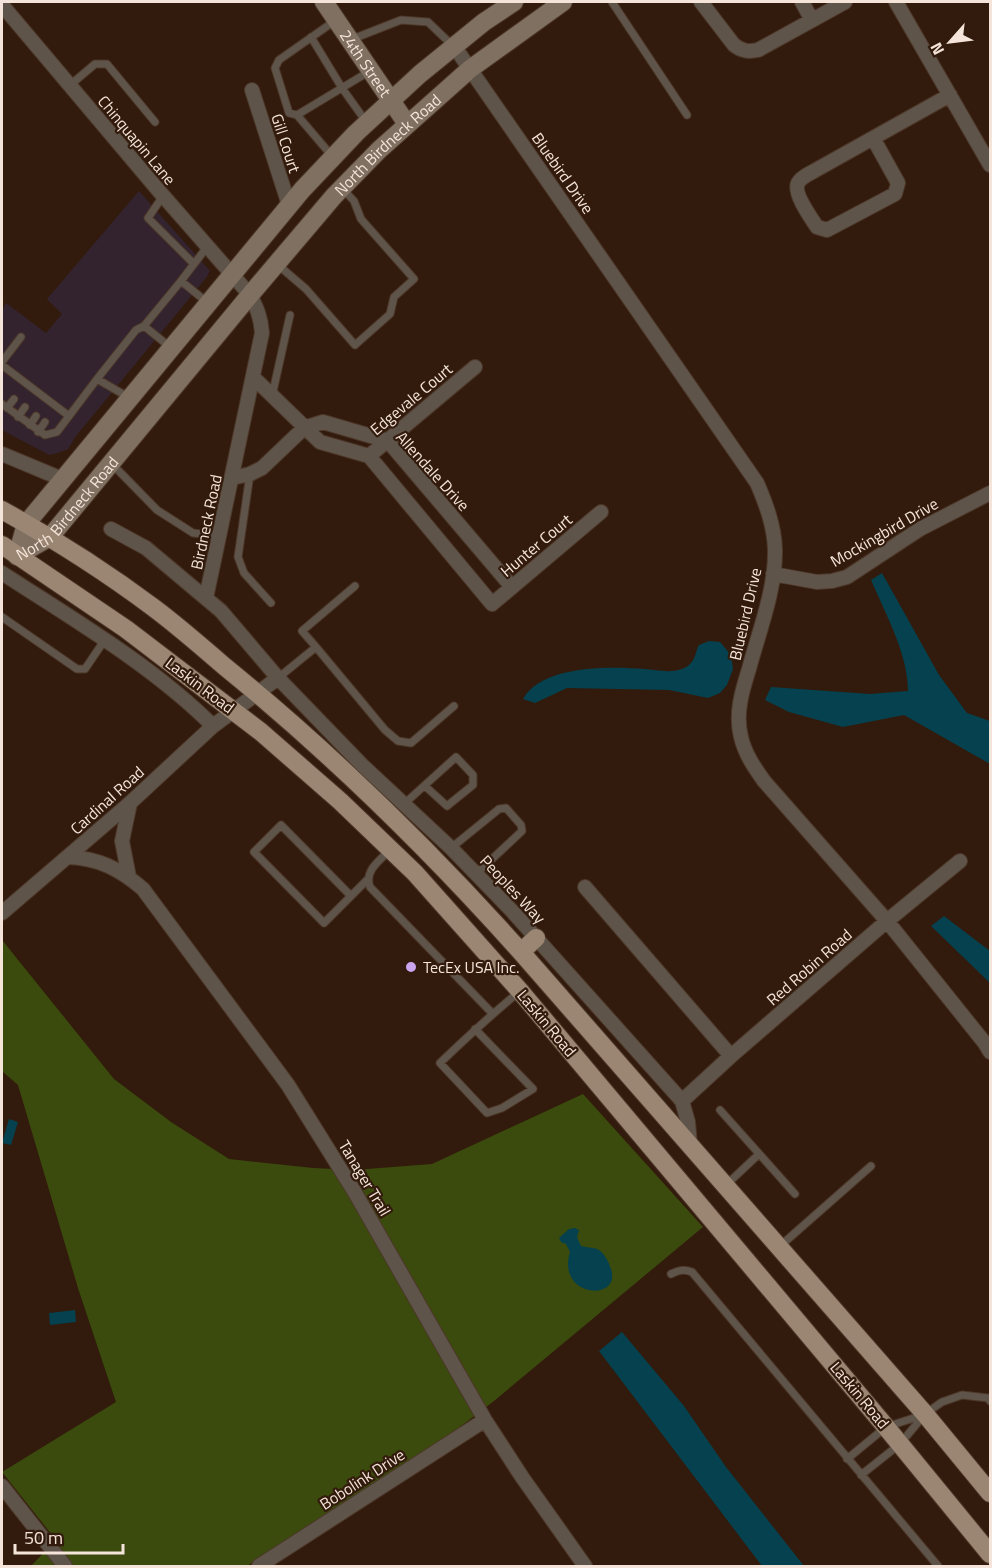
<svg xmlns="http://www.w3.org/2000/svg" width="992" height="1568" viewBox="0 0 992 1568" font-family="'Titillium Web',sans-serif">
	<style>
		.commercial { fill: #32232f }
		.green { fill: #3b4b0d }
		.water { fill: #05414e }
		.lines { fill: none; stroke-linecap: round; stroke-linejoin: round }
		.lane-casing { stroke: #4d3729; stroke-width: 9 }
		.street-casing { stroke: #4d3729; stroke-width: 16 }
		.secondary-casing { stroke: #4d3729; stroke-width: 20 }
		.primary-casing { stroke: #4d3729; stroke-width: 20 }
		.lane { stroke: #5e544a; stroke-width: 7 }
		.street { stroke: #5e544a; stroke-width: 14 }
		.secondary { stroke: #807061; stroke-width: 18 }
		.primary { stroke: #9a8672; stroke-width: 18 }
		.poi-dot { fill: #c9a5ee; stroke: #321b0c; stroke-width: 2 }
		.labels { text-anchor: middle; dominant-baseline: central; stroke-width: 4.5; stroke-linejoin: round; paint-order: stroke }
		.street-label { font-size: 16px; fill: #f5e4da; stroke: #321b0c }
		.poi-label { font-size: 16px; fill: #f5e4da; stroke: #321b0c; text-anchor: start }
	</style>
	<rect width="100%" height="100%" fill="#321b0c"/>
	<!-- commercial -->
	<path class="commercial" d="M 139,191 L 210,271 L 206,278 L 76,436 L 68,449 L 58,453 L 49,455 L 2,430 L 2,311 L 6,303 L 46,333 L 62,314 L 47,299 Z"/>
	<!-- green -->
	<path class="green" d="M 2,940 L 114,1079 L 171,1122 L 229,1159 L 313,1168 L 354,1170 L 432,1164 L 583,1094 L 703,1227 L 494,1401 L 448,1436 L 247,1566 L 31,1566 L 56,1540 L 2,1472 L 116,1402 L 78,1288 L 18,1085 L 2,1071 Z"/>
	<!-- water -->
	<path class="water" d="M 882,573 L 939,675 L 967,713 L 990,721 L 990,764 L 904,715 L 843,727 L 789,712 L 765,700 L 771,687 L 870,694 L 908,691 C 908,654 886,615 871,580 Z
		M 709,641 L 720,642 L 731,655 L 733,669 L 727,685 L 720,693 L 708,698 L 669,690 L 567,688 L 535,703 L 523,699 C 541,665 611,666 644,669 C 659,670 676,675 689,665 C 696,659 695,652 699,645 Z
		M 944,916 L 990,951 L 990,983 L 931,926 Z
		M 9,1119 L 18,1122 L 11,1145 L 2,1143 Z
		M 575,1228 L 579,1230 L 577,1237 L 581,1246 C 587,1248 594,1247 599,1250 C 605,1254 609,1263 611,1269 C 622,1302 556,1298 570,1252 L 566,1244 L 561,1242 L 559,1238 L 569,1229 Z
		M 75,1310 L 76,1322 L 50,1325 L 49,1313 Z
		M 622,1332 L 684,1406 L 726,1467 L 804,1566 L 762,1566 L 599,1351 Z"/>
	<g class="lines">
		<defs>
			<path id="lane" d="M 612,2 L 687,115
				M 336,20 L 279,60 L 275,68 L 289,113 L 297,115 L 370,71
				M 311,37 L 342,88 L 367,123
				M 350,40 L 401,20 L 428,22 L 452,45
				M 69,86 L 95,64 L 107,64 L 155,122
				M 297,115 L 332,156
				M 163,196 L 148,218 L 193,263
				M 278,265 L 306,289 L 355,345 L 390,314 L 394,297 L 414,279 L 361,219 L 354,201 L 342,188
				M 181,281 L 207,247
				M 170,347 L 144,326 L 181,281 L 208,303
				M 2,362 L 21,337
				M 2,365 L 69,416
				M 97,379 L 136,330 L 144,326
				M 272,396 L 290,315
				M 2,404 L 45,435 L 57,432 L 97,379 L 128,397
				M 7,408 L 14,399
				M 18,417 L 25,407
				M 30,425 L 36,416
				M 38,432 L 45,422
				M 113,465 L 157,510 L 193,533 L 220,536
				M 250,474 L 238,557 L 244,573 L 271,603
				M 2,617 L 77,669 L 85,669 L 104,641
				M 316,647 L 302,631 L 355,586
				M 278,678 L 316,647 L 385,730 L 398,741 L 411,743 L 454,706
				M 404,804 L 456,757 L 473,775 L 473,785 L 447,806 L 425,786
				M 451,848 L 499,809 L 506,808 L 521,825 L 522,831 L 476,874
				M 390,850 C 379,861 364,871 370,887 L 492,1013
				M 351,896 L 281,825 L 254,852 L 324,923 L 367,880
				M 475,1029 L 533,1089 L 502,1108 L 487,1113 L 440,1063 C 466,1038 492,1014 520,991
				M 720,1110 L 795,1194
				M 725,1186 L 759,1154
				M 779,1247 L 871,1166
				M 671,1274 C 679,1270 684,1269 692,1272 L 938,1566
				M 847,1459 L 886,1427 L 923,1415
				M 861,1475 L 900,1444 L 925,1414 L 942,1402 L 962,1395 L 988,1398 L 990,1401"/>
			<path id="street" d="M 701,2 L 734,45 C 742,51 748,52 758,50 L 845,2
				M 802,2 L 812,20
				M 896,2 L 990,165
				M 2,5 L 159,191 L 250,295 C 257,308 261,318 262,333 L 206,598
				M 454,46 L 757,483 C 766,504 774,525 775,549 C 776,589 759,631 749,669 C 742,691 735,714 741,737 C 745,754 754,767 764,781 L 887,921 L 984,1042 L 990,1052
				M 252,90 L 289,205
				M 873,138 L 898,183 L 895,194 L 827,230 L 817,227 C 811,218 793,193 798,183 C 801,177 809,174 814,171 L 950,95
				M 254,378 L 320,442 L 369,456 L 492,604 L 601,512
				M 2,454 L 62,479
				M 369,456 L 475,367
				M 232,478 L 250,474 L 262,468 L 304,428 L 323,422 L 388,441 L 512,587
				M 111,529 L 146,548 L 221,611 L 278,678 L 363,766 L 451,848 L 513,912 L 682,1101 L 688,1122 L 690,1145
				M 2,573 C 73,619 153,666 213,726
				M 773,574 L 817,582 L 832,581 L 847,577 L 920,529 L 990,493
				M 68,857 C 98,858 120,869 143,889 L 288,1085 L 354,1191 L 485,1420 L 522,1477 L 585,1566
				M 129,877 L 122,841 L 130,803
				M 585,887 L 731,1056
				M 2,913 L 130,803 L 213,726 L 278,678
				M 682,1101 L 731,1056 L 887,921 L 960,861
				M 2,1486 L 65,1566
				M 259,1566 L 485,1420"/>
			<g id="secondary">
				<path id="s1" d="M 324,2 L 407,124"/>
				<path id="s2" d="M 17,556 L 50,537 L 250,295 L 334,196 L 379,150 L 470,69 L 563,2"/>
				<path d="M 17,556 L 26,524 L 302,190 L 356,133 L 420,74 L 484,22 L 514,2"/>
			</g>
			<path id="primary" d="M 2,510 C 54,539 106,572 154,608 C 178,626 201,646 224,666 C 331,753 429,849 521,952 L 925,1414 L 990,1493
				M 2,545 L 126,629 L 261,732 L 340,801 L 415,873 L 520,991 L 886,1427 L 990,1554
				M 521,952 L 536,938"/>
		</defs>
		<!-- lane casing -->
		<use href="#lane" class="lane-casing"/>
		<!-- street casing -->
		<use href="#street" class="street-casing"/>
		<!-- secondary casing -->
		<use href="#secondary" class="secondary-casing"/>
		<!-- primary casing -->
		<use href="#primary" class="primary-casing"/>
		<!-- lane -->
		<use href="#lane" class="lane"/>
		<!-- street -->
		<use href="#street" class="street"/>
		<!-- secondary -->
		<use href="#secondary" class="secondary"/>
		<!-- primary -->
		<use href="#primary" class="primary"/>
	</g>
	<!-- markers -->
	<circle class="poi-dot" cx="411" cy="967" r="6"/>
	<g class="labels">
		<!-- street labels -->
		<g class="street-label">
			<text stroke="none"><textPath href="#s1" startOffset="74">24th Street</textPath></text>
			<text transform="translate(137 140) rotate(50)">Chinquapin Lane</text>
			<text transform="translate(286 143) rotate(72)">Gill Court</text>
			<text stroke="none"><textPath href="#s2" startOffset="556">North Birdneck Road</textPath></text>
			<text transform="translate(563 173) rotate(55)">Bluebird Drive</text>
			<text transform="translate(411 399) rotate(-40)">Edgevale Court</text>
			<text transform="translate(433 471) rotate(48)">Allendale Drive</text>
			<text stroke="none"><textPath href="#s2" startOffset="70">North Birdneck Road</textPath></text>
			<text transform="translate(206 522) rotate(-78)">Birdneck Road</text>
			<text transform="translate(884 532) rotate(-30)">Mockingbird Drive</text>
			<text transform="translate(536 545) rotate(-40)">Hunter Court</text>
			<text transform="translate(745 614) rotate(-77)">Bluebird Drive</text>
			<text transform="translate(200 685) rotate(37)">Laskin Road</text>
			<text transform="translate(107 800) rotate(-42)">Cardinal Road</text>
			<text transform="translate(513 889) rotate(47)">Peoples Way</text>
			<text transform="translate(809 967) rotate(-41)">Red Robin Road</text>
			<text transform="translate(547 1023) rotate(50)">Laskin Road</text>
			<text transform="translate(365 1178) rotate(59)">Tanager Trail</text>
			<text transform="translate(860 1395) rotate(50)">Laskin Road</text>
			<text transform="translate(362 1479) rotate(-33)">Bobolink Drive</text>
		</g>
		<!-- poi labels -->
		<g class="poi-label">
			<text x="423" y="967">TecEx USA Inc.</text>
		</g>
	</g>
	<!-- border -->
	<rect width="992" height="1568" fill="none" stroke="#f5e4da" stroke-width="6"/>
	<!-- north arrow -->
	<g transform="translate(950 42) rotate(242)" stroke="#321b0c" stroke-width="4.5" paint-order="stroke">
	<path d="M0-4.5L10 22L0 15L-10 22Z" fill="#f5e4da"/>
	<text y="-9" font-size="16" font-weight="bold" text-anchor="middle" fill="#f5e4da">N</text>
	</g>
	<!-- scale -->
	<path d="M15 1544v9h108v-9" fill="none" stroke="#f5e4da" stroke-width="3"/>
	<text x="24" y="1544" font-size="18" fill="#f5e4da" stroke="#321b0c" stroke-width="4.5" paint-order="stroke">50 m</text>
</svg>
